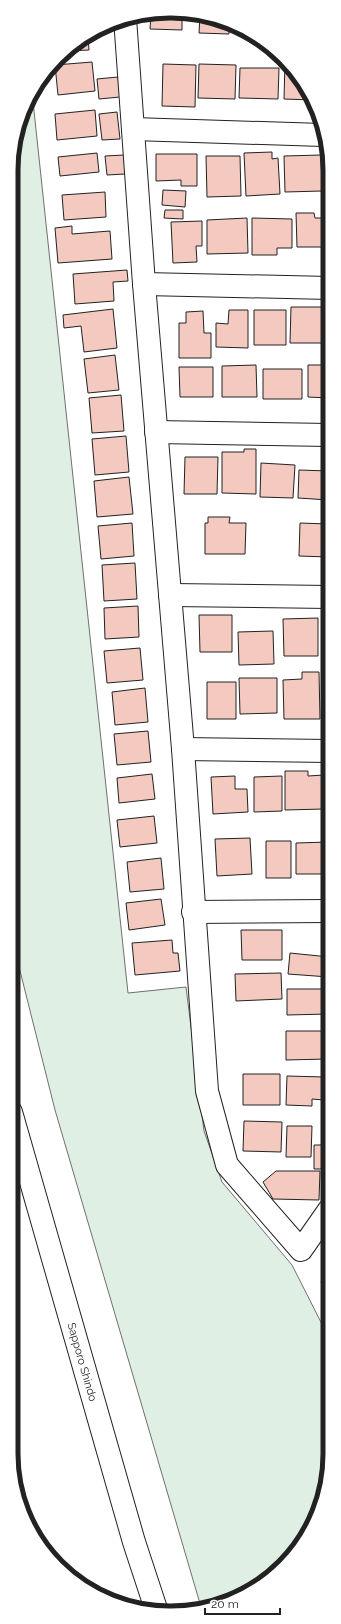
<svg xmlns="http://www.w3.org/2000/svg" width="341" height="1624" viewBox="0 0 341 1624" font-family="Raleway,sans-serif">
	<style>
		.green { fill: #e0efe3; stroke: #6f6f6f }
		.building { fill: #f3c9c0; stroke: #222 }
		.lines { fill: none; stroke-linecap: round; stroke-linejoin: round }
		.minor-casing { stroke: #222; stroke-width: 24 }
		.minor { stroke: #fff; stroke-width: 22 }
		.labels { text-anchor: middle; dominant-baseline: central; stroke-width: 3; stroke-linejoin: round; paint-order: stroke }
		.street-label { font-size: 11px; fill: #222; stroke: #fff }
		.rim { fill: none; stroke: #222; stroke-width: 5 }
	</style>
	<rect width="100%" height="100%" fill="#fff"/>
	<!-- green -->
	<path class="green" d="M 32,92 L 128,993 L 186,987 L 204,1131 L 222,1182 L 292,1265 L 329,1338 L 329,1474 L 309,1533 L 275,1574 L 222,1605 L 201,1607 L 55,1110 L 12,939 L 12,150 Z"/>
	<!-- building -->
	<path class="building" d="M 182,13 L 182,30 L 150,29 L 151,15 Z
		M 200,15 L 229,24 L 229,34 L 199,33 Z
		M 235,26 L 241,27 L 251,35 L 235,34 Z
		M 88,37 L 89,50 L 67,51 L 73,44 Z
		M 92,62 L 95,91 L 58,95 L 55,65 Z
		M 285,62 L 287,62 L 313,100 L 284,99 Z
		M 163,64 L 196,65 L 195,107 L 162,106 Z
		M 199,64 L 236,65 L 235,99 L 198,98 Z
		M 240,68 L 279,68 L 278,99 L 239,98 Z
		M 118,77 L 120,97 L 99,99 L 97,79 Z
		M 95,110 L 97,136 L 57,140 L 55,114 Z
		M 117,112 L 120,139 L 102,140 L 99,114 Z
		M 272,152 L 272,159 L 278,158 L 280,194 L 246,196 L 244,153 Z
		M 97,153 L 99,172 L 60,176 L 58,157 Z
		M 156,154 L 197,154 L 197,186 L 181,186 L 181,180 L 156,181 Z
		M 124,155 L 125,174 L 107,175 L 105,156 Z
		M 321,155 L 322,191 L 285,192 L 284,156 Z
		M 206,156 L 240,156 L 241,196 L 207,197 Z
		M 163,190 L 186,191 L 185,207 L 162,205 Z
		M 105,192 L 106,217 L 64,220 L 62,195 Z
		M 165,210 L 183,210 L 183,219 L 164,218 Z
		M 296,213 L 314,213 L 315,218 L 330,218 L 330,247 L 297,247 Z
		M 247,218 L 248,253 L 207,254 L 207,220 Z
		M 252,218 L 292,219 L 292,248 L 277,248 L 277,255 L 252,255 Z
		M 202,221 L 202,246 L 196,246 L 197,262 L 173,263 L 171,222 Z
		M 72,226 L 72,234 L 110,231 L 112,259 L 58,263 L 55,228 Z
		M 127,270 L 128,281 L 113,282 L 114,301 L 75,304 L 73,274 Z
		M 291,307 L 330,307 L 330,343 L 290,343 Z
		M 113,309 L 117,348 L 84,352 L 81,326 L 64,328 L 63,315 Z
		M 229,310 L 248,310 L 248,348 L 216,347 L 216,323 L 228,324 Z
		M 254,310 L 286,310 L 286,345 L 254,345 Z
		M 203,311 L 204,333 L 211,333 L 211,358 L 179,358 L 179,323 L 186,323 L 186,312 Z
		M 115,355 L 119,390 L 88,393 L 84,359 Z
		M 256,365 L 257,397 L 222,397 L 222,366 Z
		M 308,365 L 329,365 L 329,398 L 308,397 Z
		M 179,367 L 213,367 L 213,397 L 180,397 Z
		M 263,369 L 302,369 L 302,399 L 263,399 Z
		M 121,395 L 124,431 L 92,433 L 89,398 Z
		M 126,436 L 129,472 L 95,475 L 92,439 Z
		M 244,449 L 256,449 L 256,494 L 222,493 L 222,452 L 244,452 Z
		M 185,457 L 218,457 L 217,494 L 184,494 Z
		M 261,463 L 295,465 L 293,498 L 260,497 Z
		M 299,470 L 329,471 L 329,500 L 298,498 Z
		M 129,477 L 133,514 L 97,517 L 94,481 Z
		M 208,517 L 230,517 L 229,523 L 246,523 L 245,554 L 205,554 L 205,523 L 208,523 Z
		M 132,523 L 134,556 L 101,559 L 98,526 Z
		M 300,523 L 329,524 L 329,557 L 299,556 Z
		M 135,563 L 137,599 L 104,601 L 102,565 Z
		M 138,606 L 139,637 L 105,639 L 104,608 Z
		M 199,615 L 232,615 L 232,652 L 200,652 Z
		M 318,618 L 318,656 L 284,656 L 283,619 Z
		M 323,618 L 329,618 L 329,659 L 323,659 Z
		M 273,631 L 274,664 L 239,665 L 238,632 Z
		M 140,648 L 143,680 L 107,683 L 104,651 Z
		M 302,672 L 319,672 L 320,719 L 284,719 L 283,680 L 302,679 Z
		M 239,678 L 277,678 L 277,713 L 240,714 Z
		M 323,681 L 329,681 L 329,713 L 327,713 L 327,705 L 323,706 Z
		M 207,682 L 236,682 L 236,719 L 207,719 Z
		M 145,688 L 148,722 L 115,725 L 112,692 Z
		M 148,731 L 151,762 L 117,765 L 114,734 Z
		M 285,771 L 308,771 L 308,776 L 324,775 L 324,809 L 285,810 Z
		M 152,774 L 155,799 L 119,803 L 117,778 Z
		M 235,776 L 235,789 L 247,789 L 248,812 L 213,814 L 211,777 Z
		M 282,776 L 282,811 L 254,812 L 254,777 Z
		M 154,816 L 157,843 L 120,847 L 117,820 Z
		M 250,838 L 252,874 L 217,876 L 215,839 Z
		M 266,841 L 291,841 L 291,878 L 266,878 Z
		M 329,842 L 329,874 L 296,874 L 296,843 Z
		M 161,858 L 164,889 L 130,892 L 127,862 Z
		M 161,899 L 165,925 L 129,930 L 126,903 Z
		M 241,930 L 282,930 L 282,960 L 242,960 Z
		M 172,940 L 173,953 L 178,953 L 180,971 L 135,975 L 132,943 Z
		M 290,953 L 329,957 L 329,977 L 288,974 Z
		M 281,973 L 282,999 L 236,1001 L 235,974 Z
		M 287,989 L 329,989 L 329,1014 L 287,1015 Z
		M 286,1031 L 327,1031 L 327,1059 L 286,1060 Z
		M 243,1074 L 280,1074 L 280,1105 L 243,1105 Z
		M 287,1076 L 325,1077 L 324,1100 L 312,1099 L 312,1106 L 286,1105 Z
		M 244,1121 L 282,1122 L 281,1152 L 243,1151 Z
		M 287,1126 L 312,1126 L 311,1157 L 286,1157 Z
		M 314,1145 L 329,1145 L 329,1169 L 314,1169 Z
		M 276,1171 L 320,1171 L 319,1200 L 273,1199 L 263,1182 Z
		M 329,1269 L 329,1293 L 321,1282 Z"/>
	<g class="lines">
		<defs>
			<g id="minor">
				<path d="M 125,18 L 144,284 L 183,749 L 207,1091 L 227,1165 L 301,1250 L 329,1210"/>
				<path d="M 133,129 L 323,135"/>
				<path d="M 144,284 L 330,288"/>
				<path d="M 156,432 L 329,435"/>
				<path d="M 170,595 L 329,597"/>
				<path d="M 183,749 L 329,751"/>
				<path d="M 193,912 L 329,911"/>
				<path id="s1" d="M 11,1112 L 134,1542 L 157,1612"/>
			</g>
		</defs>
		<!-- minor casing -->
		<use href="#minor" class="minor-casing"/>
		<!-- minor -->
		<use href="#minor" class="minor"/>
	</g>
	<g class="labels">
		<!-- street labels -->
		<g class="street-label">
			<text stroke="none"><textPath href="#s1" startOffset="260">Sapporo Shindo</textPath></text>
		</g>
	</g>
	<!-- crop -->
	<path d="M0 0H341V1624H0ZM170 18H171A152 152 0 0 1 323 170V1454A152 152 0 0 1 171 1606H170A152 152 0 0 1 18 1454V170A152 152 0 0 1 170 18Z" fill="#fff" fill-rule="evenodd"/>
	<path class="rim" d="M170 18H171A152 152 0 0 1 323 170V1454A152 152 0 0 1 171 1606H170A152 152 0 0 1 18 1454V170A152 152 0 0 1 170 18Z"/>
	<!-- scale -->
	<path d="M205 1608v6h75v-6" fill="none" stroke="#222222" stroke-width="2"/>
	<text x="211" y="1608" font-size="12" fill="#222222" stroke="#ffffff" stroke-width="3" paint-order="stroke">20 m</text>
</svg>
